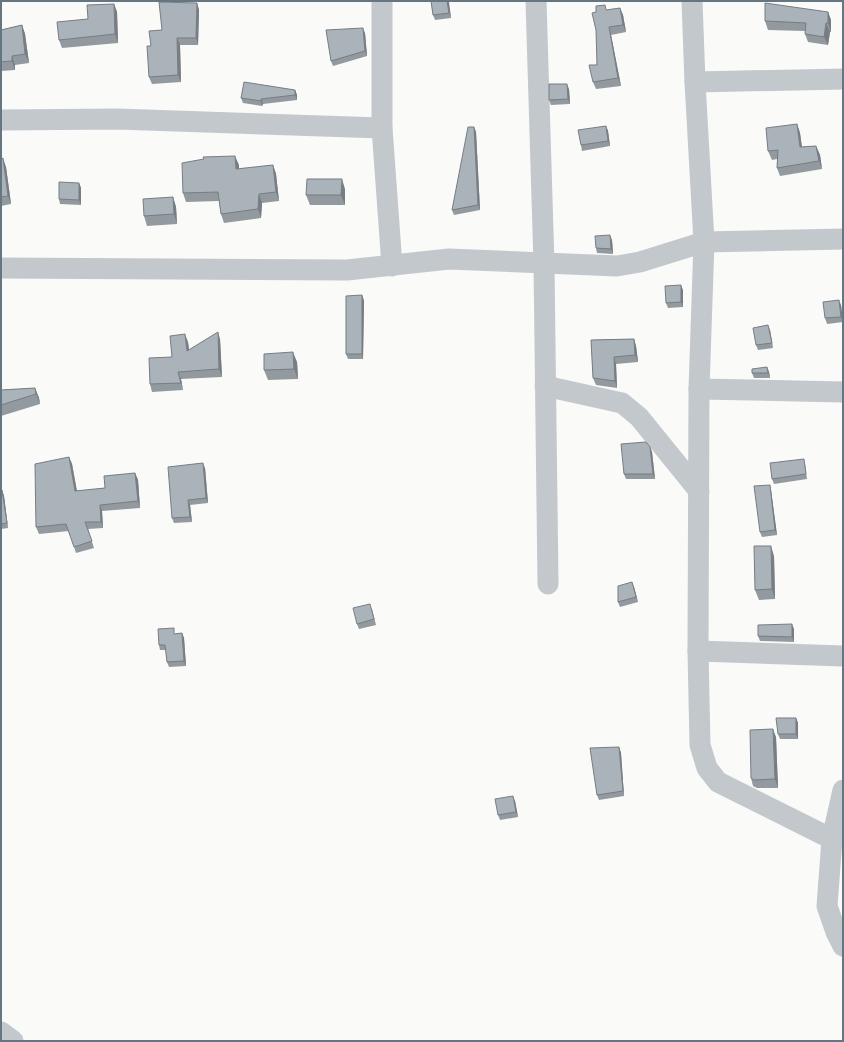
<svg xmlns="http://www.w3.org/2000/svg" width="844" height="1042" viewBox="0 0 844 1042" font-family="'Source Sans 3',sans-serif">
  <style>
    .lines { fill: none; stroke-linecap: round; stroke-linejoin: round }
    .minor { stroke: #c3c8cc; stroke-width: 21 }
    .wall { fill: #929a9f }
    .shaded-wall { fill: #777d82 }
    .building { fill: #aab3b9; stroke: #777d82 }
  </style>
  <rect width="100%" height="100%" fill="#fafaf8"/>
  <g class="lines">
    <g class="minor">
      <polyline points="382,1 382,128 392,266"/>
      <polyline points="536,1 544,264 548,584"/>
      <polyline points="692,1 695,82 704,242 699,389 698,651 700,745 707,768 718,782 832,839"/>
      <polyline points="695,82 843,79"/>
      <polyline points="1,120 117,119 382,128"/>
      <polyline points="1,268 347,270 449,259 617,266 640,262 704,242 843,239"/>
      <polyline points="545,386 622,403 639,417 699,491"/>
      <polyline points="699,389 843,392"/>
      <polyline points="698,651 843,656"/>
      <polyline points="843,790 832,839 827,906 836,932 843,946"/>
      <polyline points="1,1032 13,1041"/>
    </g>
  </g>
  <g class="wall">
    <polygon points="431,1 448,1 451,18 435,20 433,15"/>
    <polygon points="197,3 199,10 198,45 180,45 181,82 152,84 149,77 162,30"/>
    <polygon points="114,4 117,12 118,43 62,48 59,40 88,19"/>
    <polygon points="620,8 623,15 626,32 611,35 621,86 596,89 593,82 607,10"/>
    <polygon points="828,12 831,20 831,32 830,32 828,45 808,42 805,34 805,31 768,30 765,21"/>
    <polygon points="22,25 25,34 29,63 15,65 15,70 1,71 1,30"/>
    <polygon points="365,33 367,56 333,66 331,61"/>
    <polygon points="569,89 570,104 551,105 549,100"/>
    <polygon points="295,90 297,95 297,100 263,104 262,106 243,103 241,98"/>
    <polygon points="797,124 800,133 802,147 816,146 820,155 822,169 780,176 777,168 777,159 772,160 768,151"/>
    <polygon points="606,126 608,131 610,146 582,151 581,145"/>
    <polygon points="474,127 476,132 480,210 454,215 452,210"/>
    <polygon points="1,159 6,167 11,204 1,206"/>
    <polygon points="239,165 239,169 273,165 276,174 279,201 262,203 261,218 224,223 221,214 219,201 186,202 183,193"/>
    <polygon points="79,183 81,188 81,205 60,204 59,199"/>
    <polygon points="345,189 345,205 310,205 306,195"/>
    <polygon points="173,197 176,207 177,224 147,226 144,216"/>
    <polygon points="612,240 613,254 597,253 596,248"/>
    <polygon points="683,290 683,307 668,308 666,303"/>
    <polygon points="362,295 364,301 363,359 348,359 346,354"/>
    <polygon points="841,305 843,322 827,324 825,318"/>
    <polygon points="770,330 773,348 758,350 756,345"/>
    <polygon points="220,339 222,377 181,379 183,390 152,392 150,384 172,357 188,342 189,350"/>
    <polygon points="634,339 636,346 638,362 616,364 617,388 596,385 593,378 591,340"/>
    <polygon points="297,362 298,379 268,380 264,370"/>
    <polygon points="767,367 769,372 770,378 754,378 752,373"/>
    <polygon points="35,388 39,398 40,404 1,416 1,390"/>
    <polygon points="650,447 652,452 655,479 626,479 624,474"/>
    <polygon points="69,457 72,464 77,491 105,488 135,473 138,480 140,508 102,511 103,528 88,529 94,548 76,553 69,531 39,534 36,527"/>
    <polygon points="805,464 807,479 774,484 772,479"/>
    <polygon points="205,468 208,503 190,505 192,522 174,523 172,518"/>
    <polygon points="770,485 771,490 777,535 762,537 760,532"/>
    <polygon points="2,490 4,496 8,528 1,529 1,491"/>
    <polygon points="774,556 775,599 759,600 755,590"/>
    <polygon points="634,587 638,602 620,607 618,602"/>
    <polygon points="372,609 376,625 359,629 357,624"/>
    <polygon points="794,629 794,642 760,641 758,636"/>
    <polygon points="182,633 184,638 186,666 169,667 167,662 166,650 160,650 159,645 176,634"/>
    <polygon points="796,718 798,723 798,739 780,739 778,734"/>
    <polygon points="776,737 778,788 757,788 753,786 751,778"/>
    <polygon points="619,747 621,753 624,796 599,800 597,795"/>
    <polygon points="515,801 518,817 500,820 498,815"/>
  </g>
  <g class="shaded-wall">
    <polygon points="447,1 448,1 449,2 451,18 449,13"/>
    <polygon points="197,3 199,10 198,45 196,38"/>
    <polygon points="114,4 117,12 118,43 115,34"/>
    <polygon points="620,8 623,15 626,32 623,25"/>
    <polygon points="828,12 831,20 831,32 828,23"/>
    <polygon points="826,23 830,32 828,45 824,37"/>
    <polygon points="22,25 25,34 29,63 25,54"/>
    <polygon points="609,27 611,35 621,86 618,78"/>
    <polygon points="363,28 365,33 367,56 365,51"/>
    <polygon points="177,38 180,45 181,82 178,75"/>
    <polygon points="12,56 15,65 15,70 12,61"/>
    <polygon points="567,84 569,89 570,104 568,99"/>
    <polygon points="295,90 297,95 297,100 295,95"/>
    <polygon points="261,99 263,104 262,106 261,101"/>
    <polygon points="797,124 800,133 803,156 800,147"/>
    <polygon points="606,126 608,131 610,146 608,141"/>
    <polygon points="474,127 476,132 480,210 478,205"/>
    <polygon points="816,146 820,155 822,169 819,161"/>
    <polygon points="235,156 239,165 239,178 236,169"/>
    <polygon points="3,158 6,167 11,204 8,196"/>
    <polygon points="273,165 276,174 279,201 276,192"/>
    <polygon points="342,179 345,189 345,205 341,195"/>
    <polygon points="79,183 81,188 81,205 79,200"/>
    <polygon points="259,194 262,203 261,218 258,209"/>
    <polygon points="173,197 176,207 177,224 174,214"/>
    <polygon points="610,235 612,240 613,254 611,249"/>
    <polygon points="681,285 683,290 683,307 681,302"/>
    <polygon points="362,295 364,301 363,359 362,354"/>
    <polygon points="839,300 841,305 843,321 841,317"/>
    <polygon points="768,325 770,330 773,348 772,343"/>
    <polygon points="218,332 220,339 222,377 219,369"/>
    <polygon points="185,334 188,342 190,359 187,351"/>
    <polygon points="634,339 636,346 638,362 635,355"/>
    <polygon points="293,352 297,362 298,379 294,369"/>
    <polygon points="614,357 616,364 617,388 615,381"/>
    <polygon points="767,367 769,372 770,378 768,373"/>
    <polygon points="178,372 181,379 183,390 181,383"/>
    <polygon points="35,388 39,398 40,404 36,394"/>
    <polygon points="650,447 652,452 655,479 653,474"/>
    <polygon points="69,457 72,464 78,498 75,491"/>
    <polygon points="203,463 205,468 208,503 206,498"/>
    <polygon points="135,473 138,480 140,508 138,501"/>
    <polygon points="770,485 771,490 777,535 775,530"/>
    <polygon points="2,490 4,496 8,528 7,523"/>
    <polygon points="188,500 190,505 192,522 190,517"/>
    <polygon points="100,505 102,511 103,528 101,522"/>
    <polygon points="771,546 774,556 775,599 772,589"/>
    <polygon points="632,582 634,587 638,602 636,597"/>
    <polygon points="792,624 794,629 794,642 792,637"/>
    <polygon points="182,633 184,638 186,666 184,661"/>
    <polygon points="796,718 798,723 798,739 796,734"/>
    <polygon points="773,729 776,737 778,788 775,779"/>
    <polygon points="619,747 621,753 624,796 623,791"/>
    <polygon points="513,796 515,801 518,817 516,812"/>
  </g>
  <g class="building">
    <polygon points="431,1 447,1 449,13 433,15"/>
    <polygon points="159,2 197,3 196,38 177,38 178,75 149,77 147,46 151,46 149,31 162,30"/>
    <polygon points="765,3 828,12 828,23 826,23 824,37 805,34 806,23 765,21"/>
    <polygon points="114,4 115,34 59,40 57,22 88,19 87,5"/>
    <polygon points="605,5 606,10 620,8 623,25 609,27 618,78 593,82 589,65 597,65 596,30 592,13 596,12 596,6"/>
    <polygon points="22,25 25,54 12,56 12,61 1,62 1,30"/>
    <polygon points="363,28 365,51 331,61 326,30"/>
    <polygon points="244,82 295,90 295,95 261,99 261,101 241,98"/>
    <polygon points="549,84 567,84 568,99 549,100"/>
    <polygon points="797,124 800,147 816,146 819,161 777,168 778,150 768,151 766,128"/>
    <polygon points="606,126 608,141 581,145 578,130"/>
    <polygon points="468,127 474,127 478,205 452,210"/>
    <polygon points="235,156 236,169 273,165 276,192 259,194 258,209 221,214 218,192 183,193 182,163 204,159 203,157"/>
    <polygon points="3,158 8,196 1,197 1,159"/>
    <polygon points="307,179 342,179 341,195 306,195"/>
    <polygon points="59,182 79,183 79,200 59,199"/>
    <polygon points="173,197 174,214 144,216 143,199"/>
    <polygon points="610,235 611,249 596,248 595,236"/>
    <polygon points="681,285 681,302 666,303 665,286"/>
    <polygon points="362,295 362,354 346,354 346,296"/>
    <polygon points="839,300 841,317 825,318 823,302"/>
    <polygon points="768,325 772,343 756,345 753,328"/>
    <polygon points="218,332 219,369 178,372 181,383 150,384 149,358 172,357 170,336 185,334 187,351"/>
    <polygon points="634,339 635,355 614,357 615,381 593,378 591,340"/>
    <polygon points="293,352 294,369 264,370 264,354"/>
    <polygon points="767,367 768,373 752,373 752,369"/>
    <polygon points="35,388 36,394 1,405 1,390"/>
    <polygon points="646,442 650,447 653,474 624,474 621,444"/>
    <polygon points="69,457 75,491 105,488 104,476 135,473 138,501 100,505 101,522 85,522 92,541 74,547 66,524 36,527 35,464"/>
    <polygon points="804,459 806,474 772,479 770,463"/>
    <polygon points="203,463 206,498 188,500 190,517 172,518 168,467"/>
    <polygon points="770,485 775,530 760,532 754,486"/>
    <polygon points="2,490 7,523 1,524 1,491"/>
    <polygon points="754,546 771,546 772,589 755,590"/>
    <polygon points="632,582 636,597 618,602 618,586"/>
    <polygon points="370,604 374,619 357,624 353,608"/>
    <polygon points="792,624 792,637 758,636 758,625"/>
    <polygon points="174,628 174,634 182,633 184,661 167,662 165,645 159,645 158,629"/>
    <polygon points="776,718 796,718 796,734 778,734"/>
    <polygon points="773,729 775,779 754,780 751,778 750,730"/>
    <polygon points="619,747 623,791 597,795 590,748"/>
    <polygon points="513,796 516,812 498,815 495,799"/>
  </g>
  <rect width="844" height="1042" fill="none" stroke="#657683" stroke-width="4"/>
</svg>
